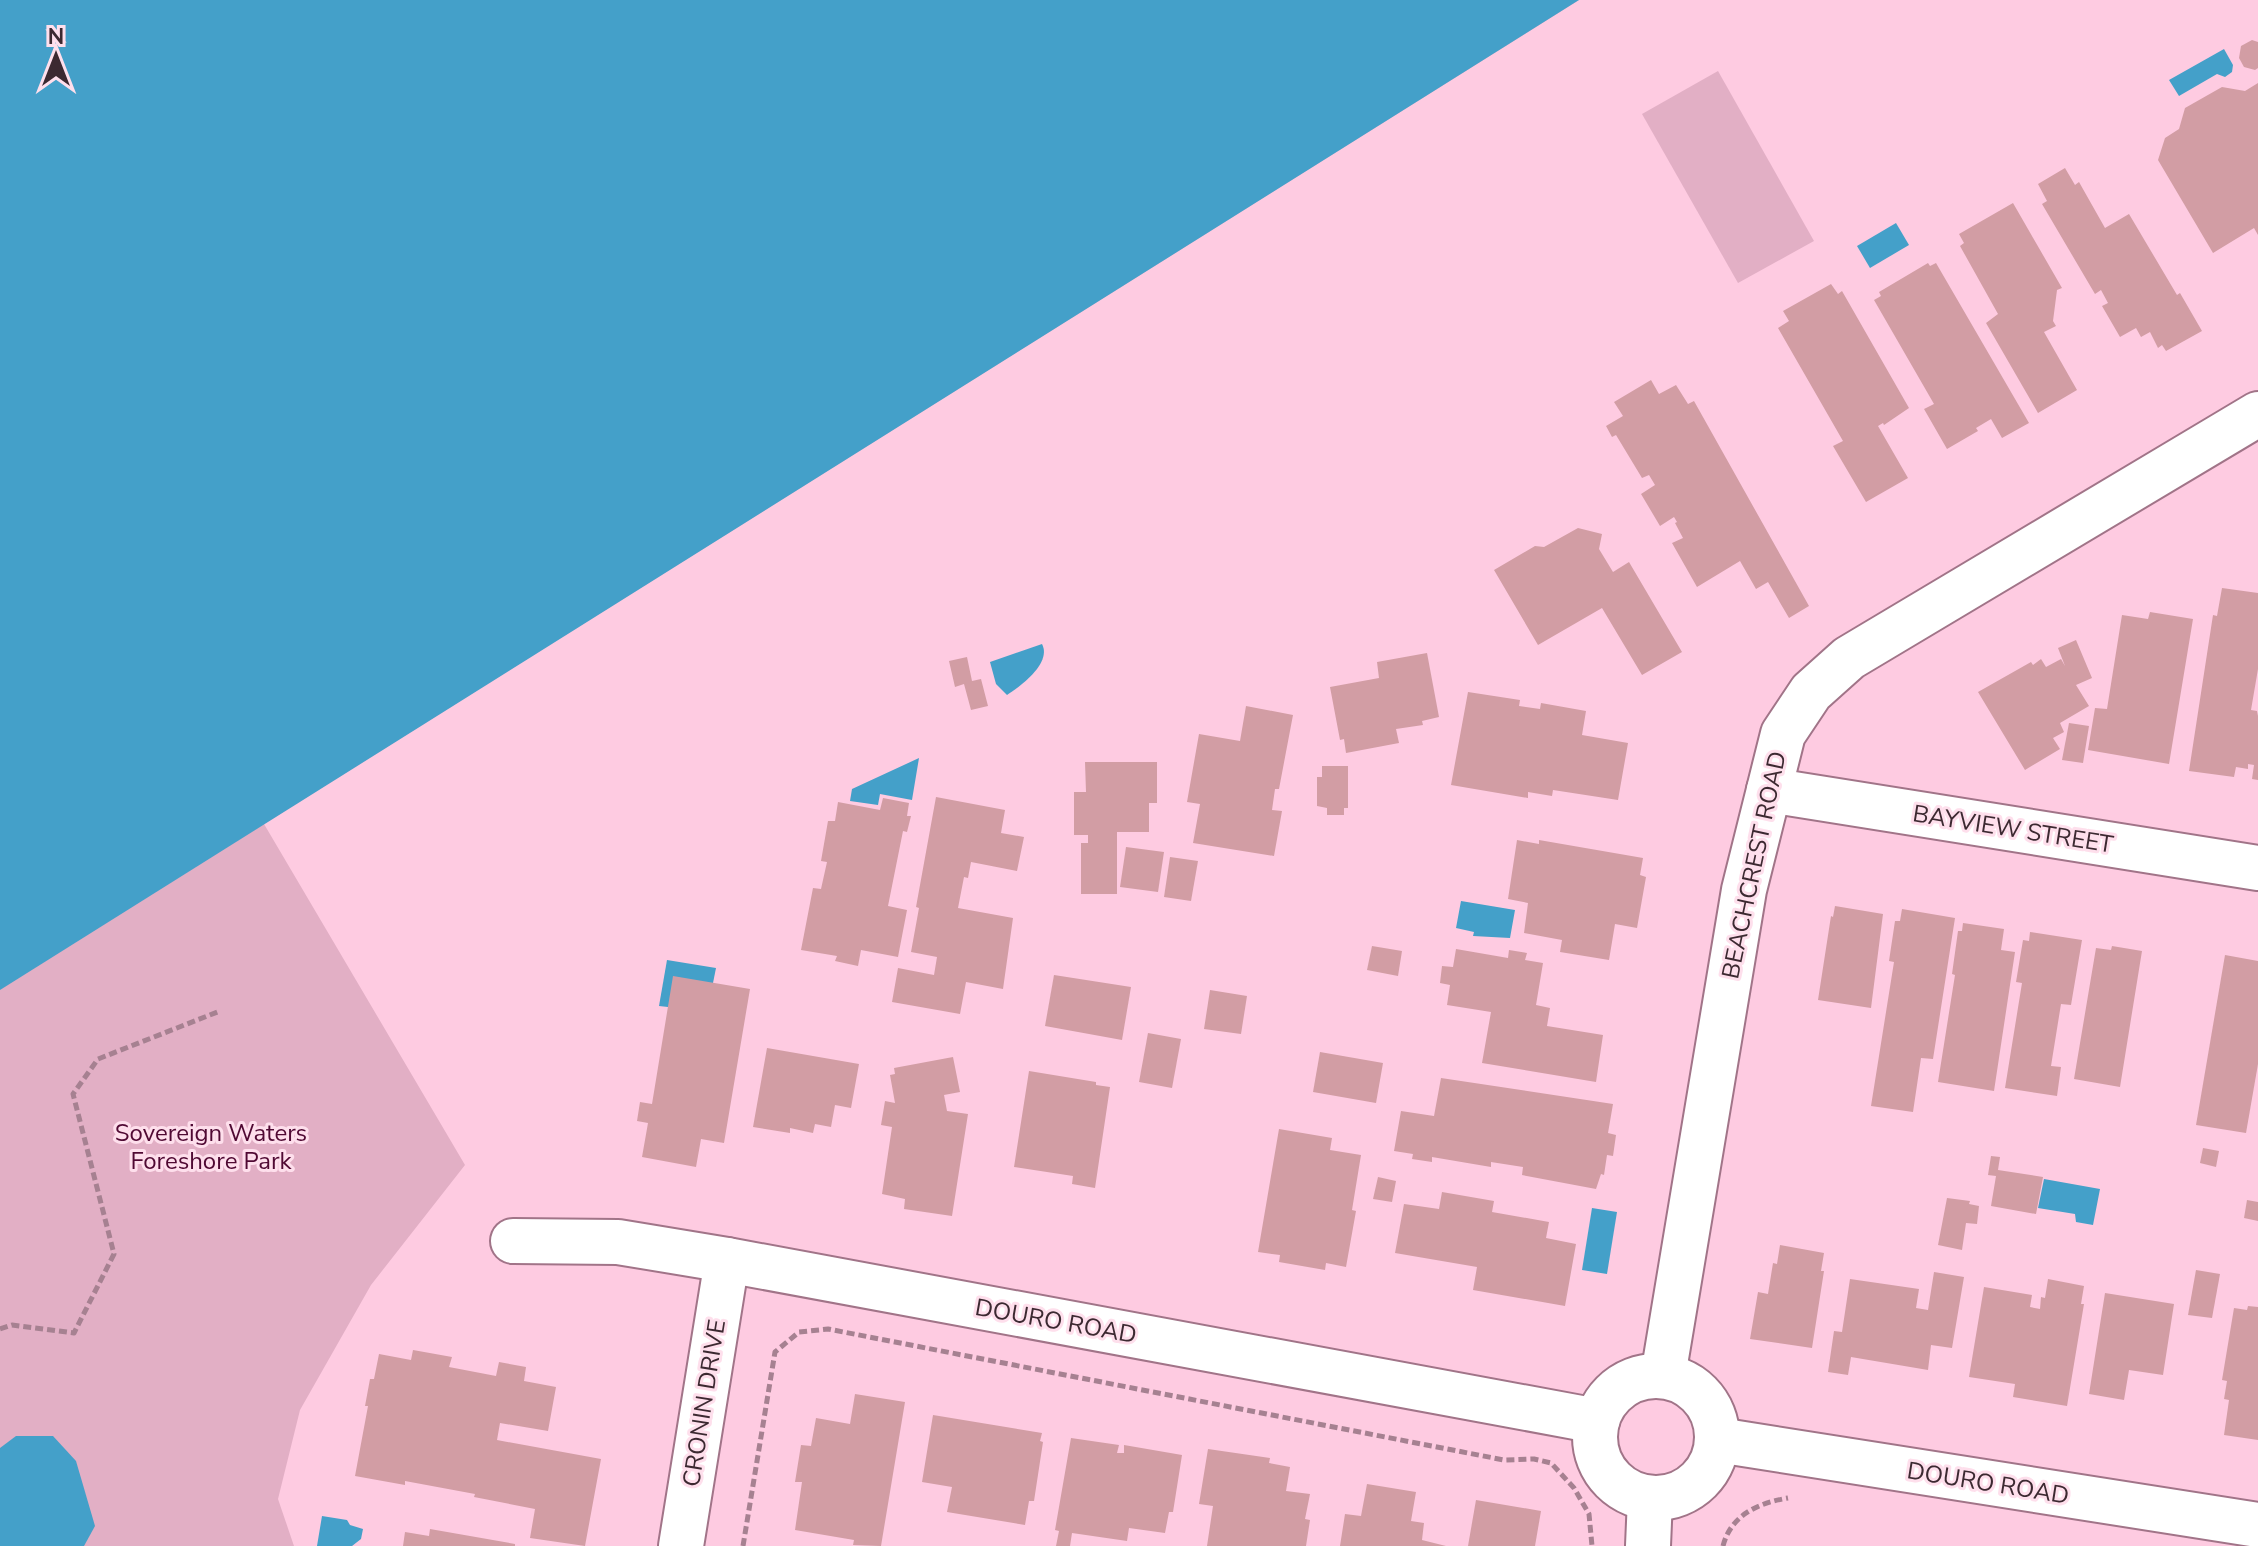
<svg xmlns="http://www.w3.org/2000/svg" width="2258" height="1546" viewBox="0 0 2258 1546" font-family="'Nunito Sans',sans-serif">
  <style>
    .green { fill: #e2afc5 }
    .water { fill: #44a0c9 }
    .building { fill: #d29da4 }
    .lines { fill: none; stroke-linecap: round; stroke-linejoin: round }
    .minor-casing { stroke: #a17488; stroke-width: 48 }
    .path { stroke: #a68191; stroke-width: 5; stroke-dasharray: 8 4; stroke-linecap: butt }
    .minor { stroke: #fff; stroke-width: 44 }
    .labels { text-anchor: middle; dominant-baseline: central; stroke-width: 6; stroke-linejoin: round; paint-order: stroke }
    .street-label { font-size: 24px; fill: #3c2931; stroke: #fedfec }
    .park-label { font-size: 24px; fill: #500933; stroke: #fedfec }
  </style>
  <rect width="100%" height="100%" fill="#fecbe1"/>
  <g class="green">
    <polygon points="1579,0 264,824 465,1165 371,1285 300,1410 278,1499 294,1546 0,1546 0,256"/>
    <polygon points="1718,71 1814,241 1738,283 1642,114"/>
  </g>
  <g class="water">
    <polygon points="0,0 1579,0 0,990"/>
    <polygon points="2224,49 2233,65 2232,72 2225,77 2217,74 2179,96 2169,80"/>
    <polygon points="1896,223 1909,245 1870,268 1857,246"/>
    <path d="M1042,644C1052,663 1021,686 1007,695L996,684L990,662Z"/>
    <polygon points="919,758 912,800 880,794 878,805 850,801 852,789"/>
    <polygon points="1461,901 1515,910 1510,938 1473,936 1474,932 1456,928"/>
    <polygon points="667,960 716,968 713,983 668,1007 659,1006"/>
    <polygon points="2044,1179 2100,1189 2093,1225 2076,1222 2075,1214 2038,1208"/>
    <polygon points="1592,1208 1617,1212 1607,1274 1582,1270"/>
    <polygon points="16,1436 53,1436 76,1461 95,1526 84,1546 0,1546 0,1448"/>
    <polygon points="322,1516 347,1520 350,1525 363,1529 361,1539 352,1546 317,1546"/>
  </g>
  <g class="building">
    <polygon points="2252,40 2258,42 2258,68 2255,70 2244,67 2239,58 2241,46"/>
    <polygon points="2258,83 2258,235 2254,228 2213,253 2158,160 2165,138 2179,129 2185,108 2222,87 2245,91"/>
    <polygon points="2065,168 2075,185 2079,182 2105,228 2129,214 2177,295 2180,293 2202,331 2166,351 2162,345 2158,348 2150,332 2141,337 2136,328 2120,337 2102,306 2108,303 2101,290 2095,294 2042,204 2047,201 2038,184"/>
    <polygon points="2013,203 2062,288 2057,290 2053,321 2056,326 2044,332 2077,390 2038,413 1986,323 1998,314 1960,246 1964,243 1959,234"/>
    <polygon points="1928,263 1930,266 1936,263 2029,423 2002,438 1991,419 1976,428 1978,431 1947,449 1924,409 1934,404 1874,300 1881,296 1879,292"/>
    <polygon points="1831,284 1838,294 1842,291 1909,408 1884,425 1883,423 1878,426 1908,478 1866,502 1833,446 1843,441 1778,328 1789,321 1783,311"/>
    <polygon points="1651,380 1659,394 1676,385 1688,404 1694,401 1809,606 1789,618 1768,582 1756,589 1740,561 1697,587 1672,543 1683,538 1675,523 1677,522 1674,517 1660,526 1641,494 1655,485 1649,475 1642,478 1616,435 1612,437 1606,426 1623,416 1614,402"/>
    <polygon points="1578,528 1602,534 1599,549 1613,572 1629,562 1682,652 1642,675 1602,608 1538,645 1494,570 1535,546 1544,547"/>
    <polygon points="2222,588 2258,593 2258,669 2251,710 2257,711 2258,716 2258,780 2252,779 2254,765 2248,764 2248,769 2236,767 2234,777 2189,771 2213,615 2217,616"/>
    <polygon points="2150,612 2193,619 2169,764 2088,750 2095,708 2107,709 2122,615 2148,619"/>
    <polygon points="2076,640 2092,678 2076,685 2089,706 2060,723 2064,732 2053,738 2060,749 2025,770 1978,692 2031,662 2033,665 2041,659 2046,667 2061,659 2065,666 2058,648"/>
    <polygon points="1427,653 1439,717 1422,721 1423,725 1396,729 1399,743 1346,753 1344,739 1340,740 1330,687 1379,678 1377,662"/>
    <polygon points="967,657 972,681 981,679 988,706 971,710 964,684 955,687 949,661"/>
    <polygon points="1468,692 1520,700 1519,706 1540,709 1541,703 1586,711 1582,735 1628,743 1618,800 1553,790 1552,796 1528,792 1528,798 1451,785"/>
    <polygon points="1246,706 1293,715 1279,789 1275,789 1272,810 1282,811 1274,856 1193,843 1200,804 1187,802 1199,734 1240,741"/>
    <polygon points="2069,723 2089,726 2083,763 2062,760"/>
    <polygon points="1085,762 1157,762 1157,803 1149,803 1149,832 1117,832 1117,894 1081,894 1081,843 1088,843 1088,835 1074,835 1074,792 1086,792"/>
    <polygon points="1322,766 1348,766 1348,808 1344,808 1344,815 1327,815 1327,808 1317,806 1317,777 1322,777"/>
    <polygon points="936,797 1005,810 1001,833 1024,837 1017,871 971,862 968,878 964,877 958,908 1013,918 1003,989 966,982 960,1014 892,1002 898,968 934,975 937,957 911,952 919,908 916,907"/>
    <polygon points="883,798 909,803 907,816 911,816 907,832 903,831 888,906 907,910 898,957 861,950 858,966 835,961 837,956 801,950 813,888 821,889 827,862 821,861 828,821 835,821 838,802 880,810"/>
    <polygon points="1517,840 1539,844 1539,840 1643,858 1640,875 1646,877 1637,928 1615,924 1609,960 1560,952 1562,940 1524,933 1528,903 1508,899"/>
    <polygon points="1126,847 1164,852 1158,892 1120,887"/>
    <polygon points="1170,857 1198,861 1191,901 1164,897"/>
    <polygon points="1835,906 1883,914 1871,1008 1818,1000 1831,916 1833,917"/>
    <polygon points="1902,909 1955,918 1933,1059 1921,1058 1913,1112 1871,1106 1894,962 1889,961 1895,921 1900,921"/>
    <polygon points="1963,923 2004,929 2001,950 2015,952 1994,1091 1938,1082 1955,975 1952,974 1958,931 1962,931"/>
    <polygon points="2030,932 2082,940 2071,1005 2061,1004 2051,1066 2061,1067 2057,1096 2005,1088 2022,983 2016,982 2023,940 2029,941"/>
    <polygon points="1372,946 1402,951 1398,976 1367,970"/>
    <polygon points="2112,946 2142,951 2120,1087 2074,1079 2096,948 2111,950"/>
    <polygon points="1456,949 1508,958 1509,950 1527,953 1525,960 1543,963 1536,1005 1550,1008 1547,1026 1603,1035 1596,1082 1482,1063 1491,1012 1447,1005 1450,985 1440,983 1442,966 1453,967"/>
    <polygon points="2225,955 2258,961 2258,1064 2246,1133 2196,1125"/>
    <polygon points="1054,975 1131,987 1122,1040 1045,1026"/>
    <polygon points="673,976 750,989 724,1143 701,1139 696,1167 642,1157 648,1123 637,1121 640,1102 652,1104"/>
    <polygon points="1210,990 1247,996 1241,1034 1204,1029"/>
    <polygon points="1148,1033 1181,1039 1172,1088 1139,1082"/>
    <polygon points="767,1048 859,1064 851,1108 835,1105 831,1127 815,1124 813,1133 790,1128 790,1133 753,1127"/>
    <polygon points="1320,1052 1383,1063 1376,1103 1313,1092"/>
    <polygon points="953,1057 960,1092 944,1095 947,1111 968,1114 952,1216 904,1209 905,1199 882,1194 892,1127 881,1125 885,1101 895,1103 890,1075 895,1074 894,1068"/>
    <polygon points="1029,1071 1096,1082 1096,1085 1110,1087 1095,1188 1072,1184 1073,1176 1014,1167"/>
    <polygon points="1441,1078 1613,1104 1608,1133 1616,1135 1613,1156 1607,1155 1604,1175 1601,1174 1596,1189 1522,1175 1523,1167 1491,1162 1491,1167 1432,1157 1432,1162 1412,1159 1413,1154 1394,1151 1401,1111 1434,1116"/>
    <polygon points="1279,1129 1332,1138 1330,1150 1361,1155 1352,1210 1356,1211 1346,1267 1326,1263 1325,1270 1279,1262 1280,1255 1258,1252"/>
    <polygon points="2203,1148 2219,1151 2216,1167 2200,1163"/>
    <polygon points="1991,1156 2000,1157 1998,1170 2043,1177 2036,1214 1991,1206 1996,1176 1988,1175"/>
    <polygon points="1378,1177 1396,1181 1392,1202 1373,1199"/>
    <polygon points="1442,1192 1494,1201 1492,1212 1549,1222 1546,1238 1576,1244 1565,1306 1473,1290 1477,1267 1395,1253 1404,1204 1439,1209"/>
    <polygon points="1947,1198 1970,1201 1969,1204 1979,1206 1977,1224 1966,1223 1962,1250 1938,1245"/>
    <polygon points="2247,1200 2258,1202 2258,1221 2244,1218"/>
    <polygon points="1780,1245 1824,1253 1821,1271 1824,1271 1812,1348 1750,1339 1758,1292 1768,1294 1773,1263 1777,1264"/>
    <polygon points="2196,1270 2220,1274 2212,1318 2188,1315"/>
    <polygon points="1934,1272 1964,1277 1952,1348 1931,1345 1928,1370 1851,1357 1848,1375 1828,1372 1834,1331 1842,1332 1850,1279 1919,1289 1916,1308 1928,1310"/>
    <polygon points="2048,1279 2084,1286 2081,1304 2084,1304 2067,1406 2013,1397 2015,1384 1969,1377 1984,1287 2032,1295 2030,1307 2040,1309 2041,1297 2045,1298"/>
    <polygon points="2105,1293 2174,1304 2163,1375 2129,1370 2124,1400 2089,1394"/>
    <polygon points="2248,1306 2258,1307 2258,1440 2224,1435 2229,1400 2224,1399 2227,1381 2222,1380 2234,1308 2247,1310"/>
    <polygon points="413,1350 452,1357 449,1367 496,1376 499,1362 526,1367 524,1381 556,1387 548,1431 500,1423 497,1440 601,1459 585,1546 530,1538 535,1509 474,1497 475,1494 405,1481 405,1485 355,1476 368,1406 365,1406 370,1379 374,1379 379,1354 411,1360"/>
    <polygon points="855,1394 905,1402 881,1546 853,1545 854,1540 795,1530 802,1482 795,1482 801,1445 811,1446 816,1418 850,1424"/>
    <polygon points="933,1415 1042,1433 1040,1441 1043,1442 1034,1501 1029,1501 1025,1525 947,1512 952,1487 922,1482"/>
    <polygon points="1071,1438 1119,1445 1117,1453 1124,1453 1124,1445 1182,1455 1173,1512 1169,1512 1165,1533 1129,1528 1127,1541 1072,1533 1070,1546 1056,1546 1059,1531 1055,1530"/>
    <polygon points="1208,1449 1270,1458 1269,1463 1290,1467 1286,1491 1310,1494 1305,1519 1310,1520 1306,1546 1207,1546 1213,1506 1199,1504"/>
    <polygon points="1367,1484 1416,1492 1411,1521 1424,1523 1422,1540 1446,1546 1340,1546 1345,1514 1361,1516"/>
    <polygon points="1476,1500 1541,1511 1535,1546 1468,1546"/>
    <polygon points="430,1529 515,1544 515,1546 403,1546 405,1532 429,1536"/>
  </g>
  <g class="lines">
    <defs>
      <g id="minor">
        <polyline points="1769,790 2258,868"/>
        <polyline points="513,1241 618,1242 727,1260 1597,1421"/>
        <circle cx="1656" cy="1437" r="61"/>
        <polyline points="1663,1376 1744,890 1783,734 1811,692 1849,658 2258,414"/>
        <polyline points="1718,1440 2258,1525"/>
        <polyline points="681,1546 727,1260"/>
        <polyline points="1648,1546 1650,1498"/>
      </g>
    </defs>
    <use href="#minor" class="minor-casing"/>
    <g class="path">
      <polyline points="0,1329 12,1325 74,1333 114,1254 73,1094 98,1059 220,1011"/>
      <polyline points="743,1546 775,1352 799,1332 828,1329 1504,1460 1534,1459 1551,1463 1574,1488 1589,1514 1592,1546"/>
      <path d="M1723,1546C1731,1515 1758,1503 1788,1498"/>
    </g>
    <use href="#minor" class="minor"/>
  </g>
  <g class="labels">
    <g class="street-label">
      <text transform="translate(2013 829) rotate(9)">BAYVIEW STREET</text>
      <text transform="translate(1754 865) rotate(-78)">BEACHCREST ROAD</text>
      <text transform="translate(1056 1321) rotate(10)">DOURO ROAD</text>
      <text transform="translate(704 1403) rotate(-81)">CRONIN DRIVE</text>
      <text transform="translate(1988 1483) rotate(9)">DOURO ROAD</text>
    </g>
    <g class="park-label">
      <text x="211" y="1133">Sovereign Waters<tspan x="211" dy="28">Foreshore Park</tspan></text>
    </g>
  </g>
  <g transform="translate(56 56)" stroke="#fedfec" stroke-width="6" paint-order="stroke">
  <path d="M0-6L14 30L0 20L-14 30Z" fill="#3c2931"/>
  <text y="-12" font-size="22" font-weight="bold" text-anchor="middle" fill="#3c2931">N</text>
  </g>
</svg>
